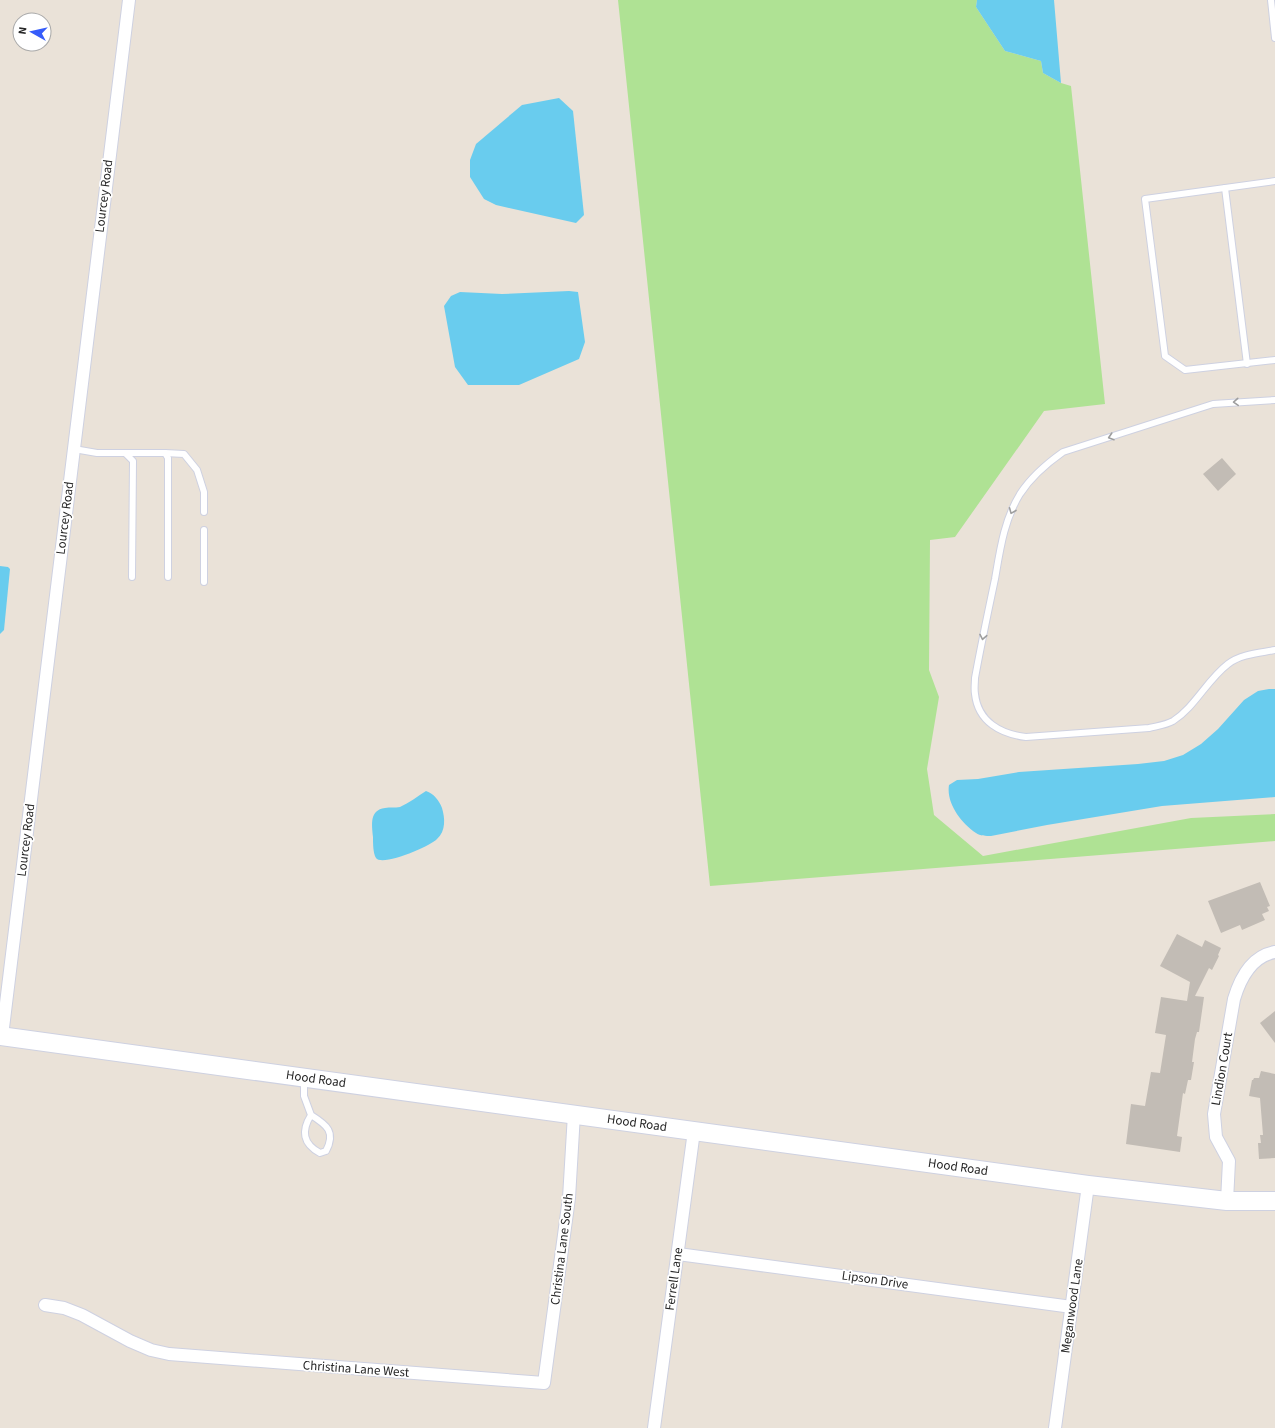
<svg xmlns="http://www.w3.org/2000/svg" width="1275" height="1428" viewBox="0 0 1275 1428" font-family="'Source Sans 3',sans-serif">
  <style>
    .green { fill: #afe294 }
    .water { fill: #69ccee }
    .building { fill: #c2bcb5 }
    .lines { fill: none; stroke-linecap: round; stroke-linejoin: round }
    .lane-casing { stroke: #ced1e1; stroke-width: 8 }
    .street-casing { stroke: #ced1e1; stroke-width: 14 }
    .secondary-casing { stroke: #ced1e1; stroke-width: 20 }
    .lane { stroke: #fff; stroke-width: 6 }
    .street { stroke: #fff; stroke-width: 12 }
    .secondary { stroke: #fff; stroke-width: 18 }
    .oneway { stroke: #9e9e9e }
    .labels { text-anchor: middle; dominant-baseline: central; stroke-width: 3.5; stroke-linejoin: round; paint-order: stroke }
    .street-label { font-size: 13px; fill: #272727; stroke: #fff }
  </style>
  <rect width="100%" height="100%" fill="#eae2d8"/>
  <polygon class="green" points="618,0 977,0 976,7 1005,51 1041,61 1043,73 1061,83 1071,86 1105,404 1044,411 955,537 930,540 929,670 939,697 927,769 934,815 983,856 1191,818 1275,814 1275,841 710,886"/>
  <g class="water">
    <polygon points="977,0 1054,0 1061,83 1043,73 1041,61 1005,51 976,7"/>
    <polygon points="559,98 573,111 584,215 576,223 496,205 484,199 470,177 470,160 476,144 522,105"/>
    <polygon points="569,291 578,292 585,342 579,359 519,385 468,385 455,367 444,306 451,296 460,292 502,294"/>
    <polygon points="0,566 8,567 10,569 4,630 0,634"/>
    <path d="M1269,689H1275V797L1162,806L1047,825L991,836C986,836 980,836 976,833C961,823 946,803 949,785L957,780L978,779L1019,772L1138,764L1164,761L1183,755L1201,744L1218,729L1244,700L1258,691Z"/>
    <path d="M426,791C434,794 439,800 442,808C445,818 446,831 437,839C431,846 382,867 376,858C373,853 373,843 373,837C372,825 369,810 385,808C390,807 395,808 400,807C409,803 418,796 426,791Z"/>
  </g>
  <g class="building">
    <polygon points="1222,458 1236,474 1218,491 1203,474"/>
    <polygon points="1260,882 1270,906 1267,907 1269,911 1262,914 1265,920 1242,930 1240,925 1221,933 1208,901"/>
    <polygon points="1177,934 1202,947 1205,940 1221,948 1218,955 1219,956 1212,970 1209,968 1195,996 1204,997 1199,1032 1197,1032 1195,1039 1192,1062 1194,1062 1191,1080 1188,1080 1185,1094 1183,1093 1177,1136 1182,1137 1180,1152 1126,1144 1131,1104 1145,1106 1151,1072 1160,1073 1166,1035 1155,1033 1161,997 1187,1001 1190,982 1160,966"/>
    <polygon points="1275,1011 1275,1043 1260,1023"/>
    <polygon points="1261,1071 1275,1074 1275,1158 1259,1159 1258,1143 1261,1143 1260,1135 1263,1135 1260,1098 1249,1096 1252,1080 1253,1080 1254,1078 1259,1078"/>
  </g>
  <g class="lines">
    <defs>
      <g id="lane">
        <polyline points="1271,0 1275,38"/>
        <polyline points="1275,181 1145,199 1165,356 1185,370 1275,360"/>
        <polyline points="1225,188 1247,364"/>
        <path d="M1275,400L1213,404L1063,452C1046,464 1031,477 1020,494C1004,520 1000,550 995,579C988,612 981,645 975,678C975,683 974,689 975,694C978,722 1001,734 1026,737L1149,728C1157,726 1166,725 1173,721C1195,707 1207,680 1228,664C1241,654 1260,653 1275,650"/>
        <polyline points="74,449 97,453 125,453 133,461 132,577"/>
        <polyline points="125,453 165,453 168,458 168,577"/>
        <polyline points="165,453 184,454 197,470 204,492 204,512"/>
        <polyline points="204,530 204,582"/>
        <path d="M304,1079V1096L311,1115C301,1131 303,1144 320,1153L326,1151C336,1132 327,1125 311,1115"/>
      </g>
      <g id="street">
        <polyline points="2,1036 129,0"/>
        <path d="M1227,1201L1229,1161L1216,1137L1214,1114L1234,999C1240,979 1252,956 1275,952"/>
        <polyline points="678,1254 1072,1307"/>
        <polyline points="45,1305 64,1308 82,1315 130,1341 151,1350 169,1354 544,1383 569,1198 574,1114"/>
        <polyline points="654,1428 694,1131"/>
        <polyline points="1055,1428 1088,1185"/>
      </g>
      <polyline id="secondary" points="0,1036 1088,1185 1227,1201 1275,1201"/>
    </defs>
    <use href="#lane" class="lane-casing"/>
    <use href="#street" class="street-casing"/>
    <use href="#secondary" class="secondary-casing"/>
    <use href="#lane" class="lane"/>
    <use href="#street" class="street"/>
    <use href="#secondary" class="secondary"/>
  </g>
  <defs><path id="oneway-chevron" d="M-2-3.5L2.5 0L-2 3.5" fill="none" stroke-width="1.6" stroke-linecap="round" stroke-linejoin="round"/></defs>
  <g class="oneway">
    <use href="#oneway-chevron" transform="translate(1236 402) rotate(176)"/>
    <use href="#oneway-chevron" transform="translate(1111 437) rotate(162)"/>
    <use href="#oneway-chevron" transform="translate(1012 511) rotate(112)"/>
    <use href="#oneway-chevron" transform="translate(983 637) rotate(101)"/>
  </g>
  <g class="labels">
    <g class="street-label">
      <text transform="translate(104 196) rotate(-83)">Lourcey Road</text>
      <text transform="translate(65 518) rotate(-83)">Lourcey Road</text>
      <text transform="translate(26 840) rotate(-83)">Lourcey Road</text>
      <text transform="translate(1222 1069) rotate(-80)">Lindion Court</text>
      <text transform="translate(316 1079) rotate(8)">Hood Road</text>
      <text transform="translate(637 1123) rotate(8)">Hood Road</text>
      <text transform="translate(958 1167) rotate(8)">Hood Road</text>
      <text transform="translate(562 1249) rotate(-83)">Christina Lane South</text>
      <text transform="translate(674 1279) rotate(-82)">Ferrell Lane</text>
      <text transform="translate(875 1280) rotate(8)">Lipson Drive</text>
      <text transform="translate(1072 1306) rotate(-82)">Meganwood Lane</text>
      <text transform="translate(356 1369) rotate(4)">Christina Lane West</text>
    </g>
  </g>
  <g transform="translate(32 32) rotate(278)"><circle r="19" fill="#ffffff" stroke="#a9a9a9"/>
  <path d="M0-3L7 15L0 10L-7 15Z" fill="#365cfa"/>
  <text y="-6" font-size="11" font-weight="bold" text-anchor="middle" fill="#272727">N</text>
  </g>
</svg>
